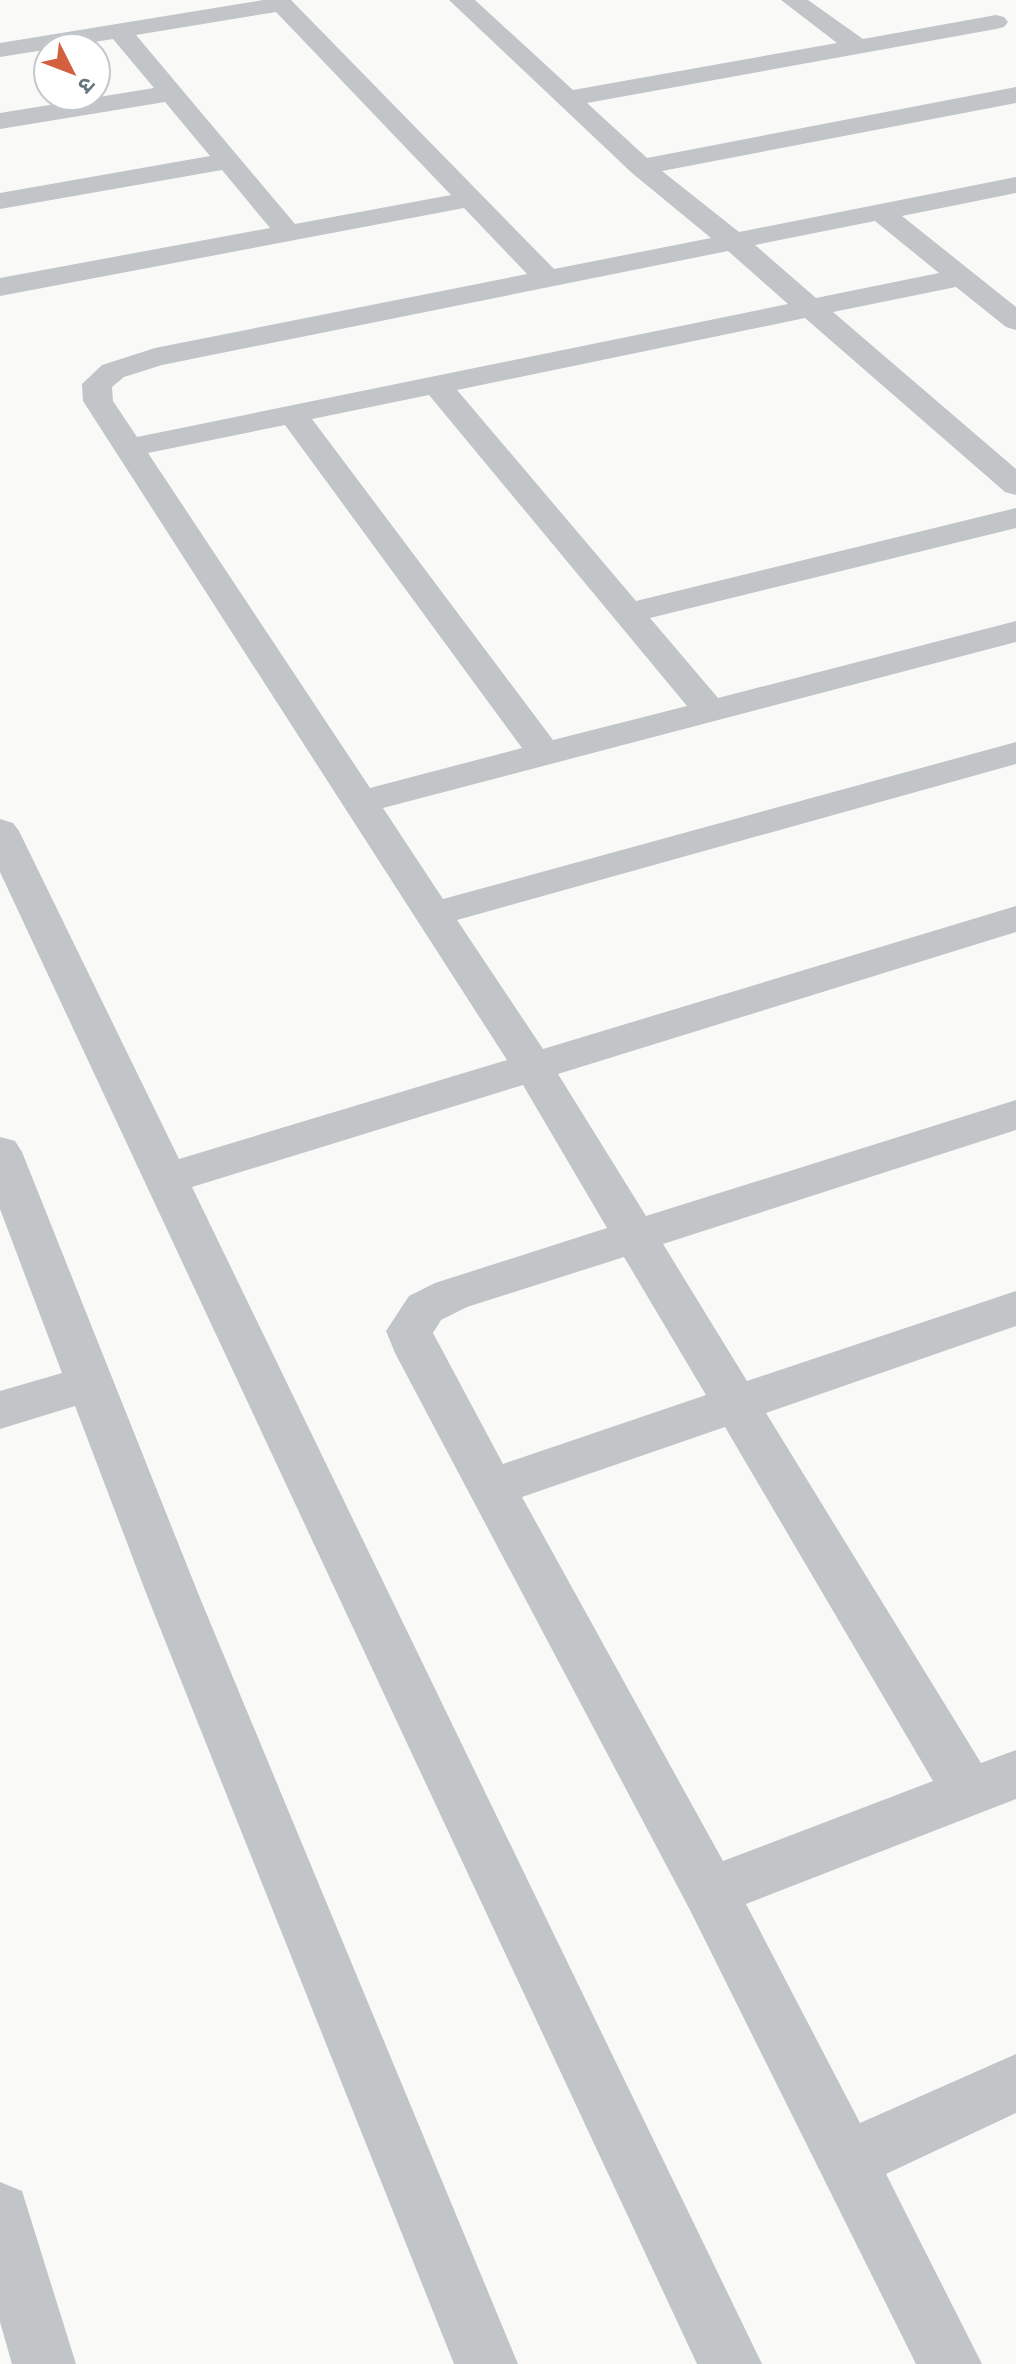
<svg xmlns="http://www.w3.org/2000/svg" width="1016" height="2364" viewBox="0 0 1016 2364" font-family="Commissioner,'Noto Sans Devanagari',sans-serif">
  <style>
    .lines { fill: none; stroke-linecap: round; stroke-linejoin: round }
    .street { fill: #c1c5c8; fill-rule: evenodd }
  </style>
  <rect width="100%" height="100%" fill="#f9f9f8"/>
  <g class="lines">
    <g class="street">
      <path d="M263,0H291L554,269L711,238L632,173L449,0H475L573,90L837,43L781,0H808L863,39L996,15L1004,17L1008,22L1004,27L996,29L587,103L647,158L1016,87V103L662,171L739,232L1016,177V193L902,216L1016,307V330L1006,327L956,287L833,312L1016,469V495L1005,492L805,318L457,390L636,601L1016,508V528L650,618L718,698L1016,621V642L383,808L443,899L1016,742V764L457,920L543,1049L1016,906V932L558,1074L646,1216L1016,1100V1130L663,1244L747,1381L1016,1291V1326L766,1413L981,1763L1016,1750V1799L746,1904L860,2123L1016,2054V2113L886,2174L982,2364H916L690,1910L395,1353L386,1331L409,1296L435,1283L607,1228L523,1085L192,1187L762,2364H697L0,872V819L13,823L19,831L179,1159L507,1060L83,401L82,384L102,365L155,348L527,274L464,208L0,296V278L270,228L222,170L0,209V193L210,156L165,102L0,129V113L154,88L113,39L0,57V43ZM276,12L451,195L295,224L136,35ZM875,221L939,273L816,298L755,245ZM728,251L788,304L137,437L113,401L112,387L124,377L162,365ZM429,395L687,706L553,740L312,419ZM285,425L522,748L370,788L148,453ZM624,1257L706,1395L503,1464L433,1333L441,1320L467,1307ZM725,1427L933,1781L723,1861L522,1497Z"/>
      <polygon points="0,1137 15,1141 22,1152 200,1598 518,2364 454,2364 148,1598 75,1406 0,1429 0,1391 62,1373 0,1209"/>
      <polygon points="0,2182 22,2191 76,2364 12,2364 0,2322"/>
    </g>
  </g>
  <g transform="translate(72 72) rotate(132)"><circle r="38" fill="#ffffff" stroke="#c2c8cc" stroke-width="2"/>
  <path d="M0-6L14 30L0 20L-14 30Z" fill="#d2603f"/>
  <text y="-12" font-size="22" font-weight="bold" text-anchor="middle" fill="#67757f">उ</text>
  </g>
</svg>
